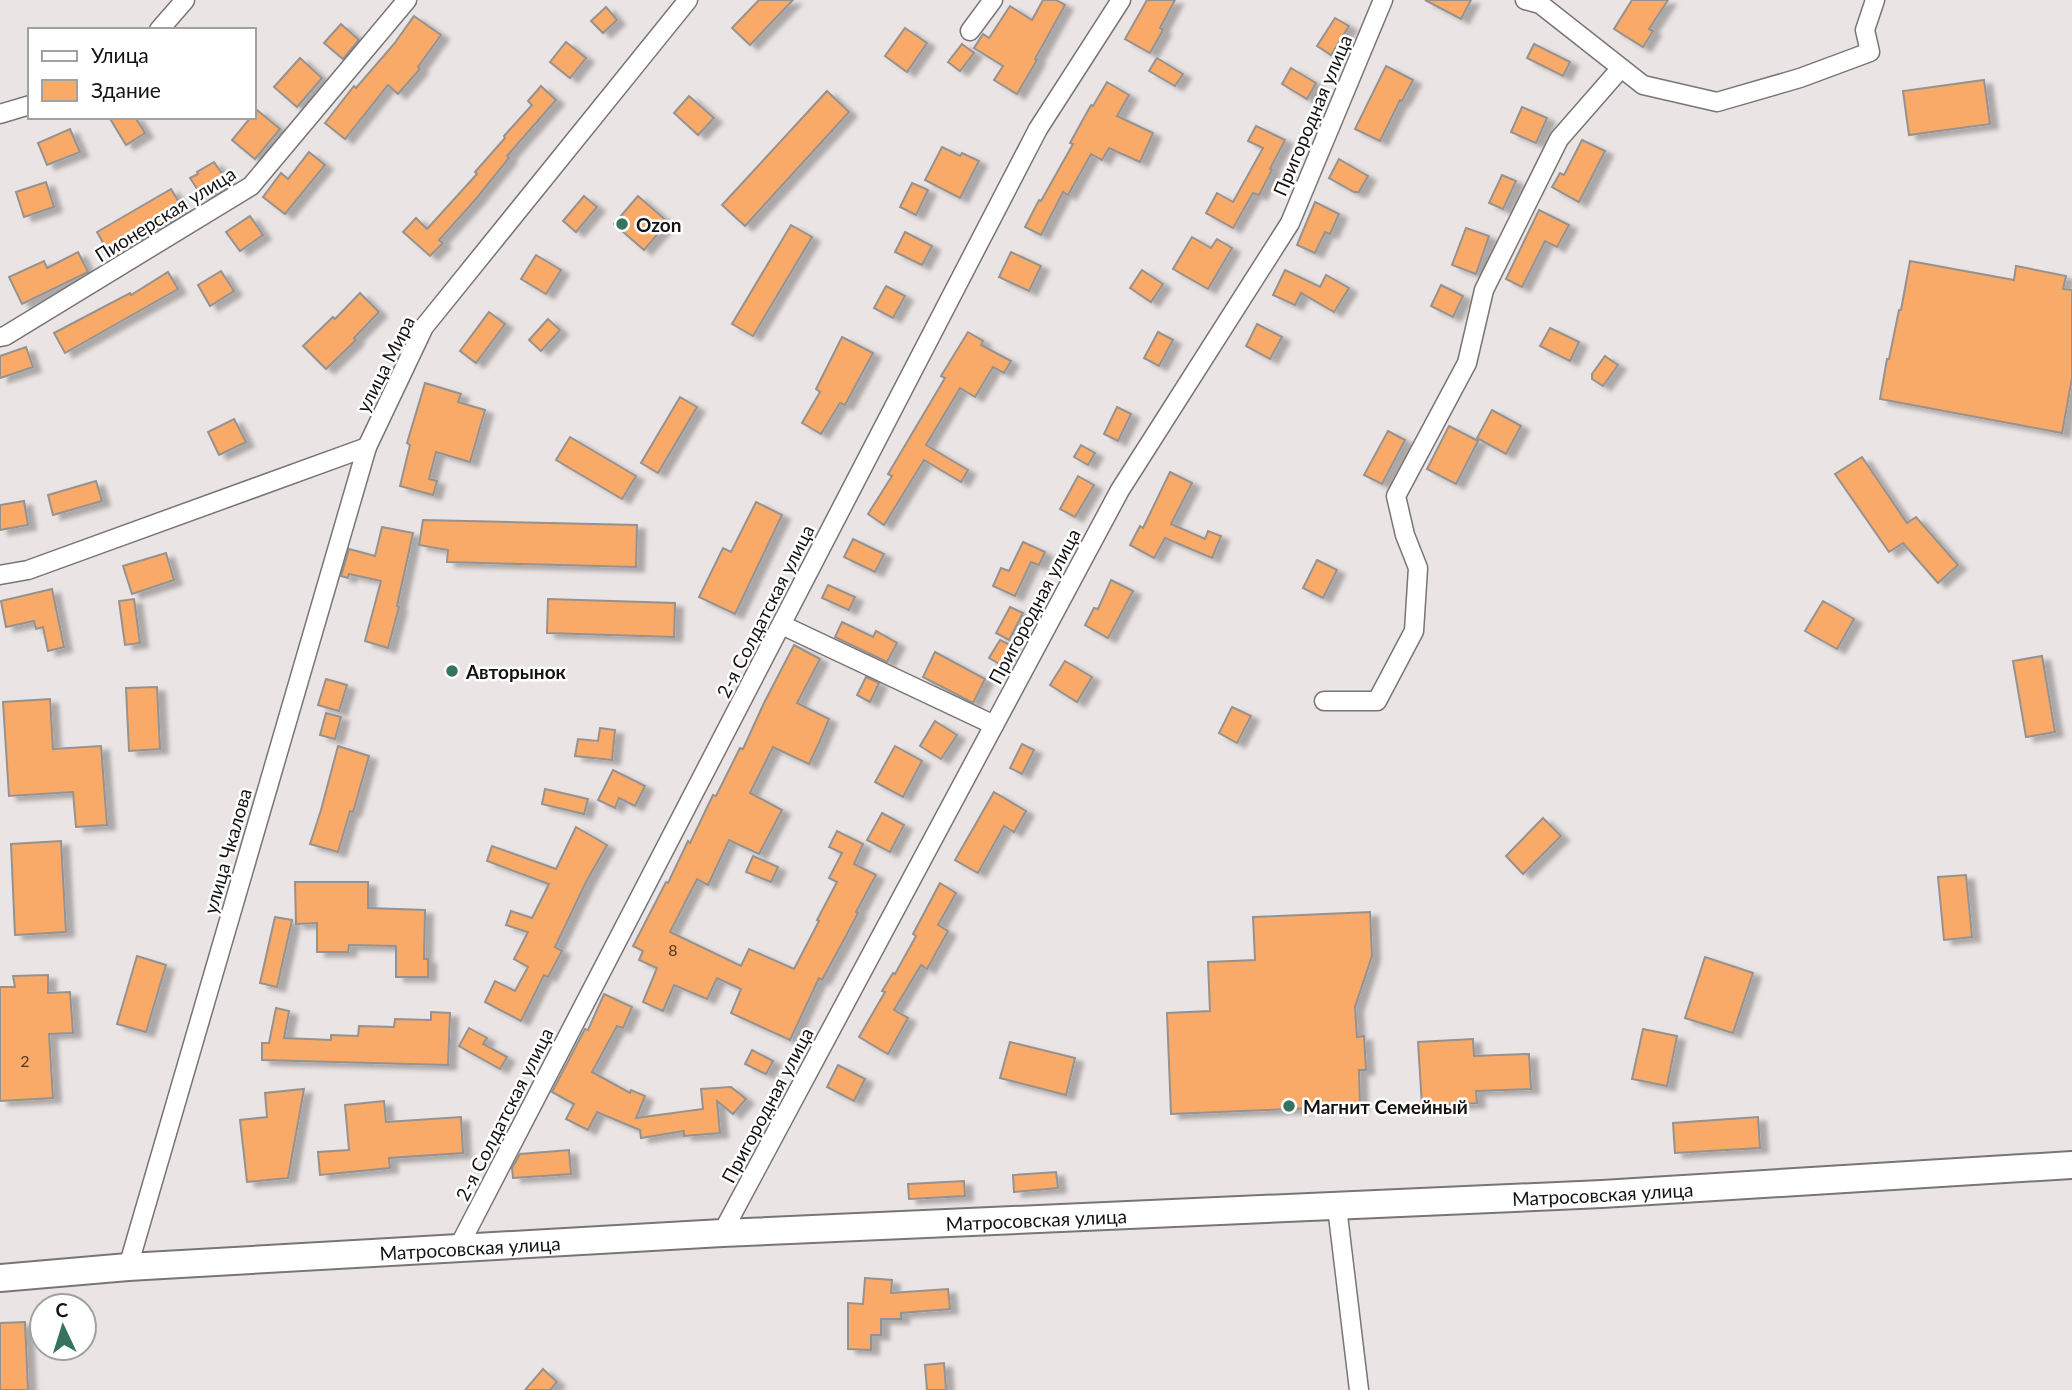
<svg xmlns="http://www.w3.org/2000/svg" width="2072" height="1390" viewBox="0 0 2072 1390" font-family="Lato,sans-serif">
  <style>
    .building { fill: #faaa67; stroke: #969290; stroke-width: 2; filter: url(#shadow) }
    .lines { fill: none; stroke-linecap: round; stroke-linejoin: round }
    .minor-casing { stroke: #797574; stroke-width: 21 }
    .highway-casing { stroke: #797574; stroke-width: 30 }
    .minor { stroke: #fff; stroke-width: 18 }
    .highway { stroke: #fff; stroke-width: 26 }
    .poi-dot { fill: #37745f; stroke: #fff; stroke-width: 2.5 }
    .labels { text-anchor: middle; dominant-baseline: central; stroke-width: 5; stroke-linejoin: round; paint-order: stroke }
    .number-label { font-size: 16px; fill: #4e3927 }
    .street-label { font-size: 19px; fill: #141312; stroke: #fff }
    .poi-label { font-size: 19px; font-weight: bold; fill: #141312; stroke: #fff; text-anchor: start }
  </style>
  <defs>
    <filter id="shadow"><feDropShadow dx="8" dy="4.5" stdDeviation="2" flood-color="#0004"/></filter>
  </defs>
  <rect width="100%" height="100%" fill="#eae5e4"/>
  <g class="building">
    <polygon points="759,0 793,0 750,45 732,28"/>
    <polygon points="1043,0 1056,0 1065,5 1035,59 1037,60 1017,94 994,80 1003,66 974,48 983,34 989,38 1010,6 1032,20"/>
    <polygon points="1147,0 1175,0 1160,28 1163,30 1150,53 1125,39"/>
    <polygon points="1425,0 1471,0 1461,19"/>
    <polygon points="1632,0 1668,0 1649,29 1653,31 1643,47 1614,29"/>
    <polygon points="606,7 617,20 603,33 591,21"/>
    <polygon points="414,16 441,35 418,67 420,69 398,94 388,85 345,139 325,123 354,86 356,88 394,44"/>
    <polygon points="1335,18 1349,26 1331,55 1317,46"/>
    <polygon points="341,24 359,40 343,59 324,43"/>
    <polygon points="905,28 927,43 907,72 885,56"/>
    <polygon points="566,42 586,58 570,78 550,62"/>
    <polygon points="962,44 974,53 960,71 948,62"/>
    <polygon points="1534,44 1570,62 1563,76 1527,58"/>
    <polygon points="300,58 322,78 297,107 274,87"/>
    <polygon points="1157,58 1183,74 1175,86 1149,71"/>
    <polygon points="1386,66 1413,80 1402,101 1400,100 1380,141 1355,129"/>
    <polygon points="1291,68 1316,83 1307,99 1282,84"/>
    <polygon points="1984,80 1990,124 1909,135 1903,91"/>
    <polygon points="1107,82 1129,95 1117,116 1153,133 1140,162 1109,148 1102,160 1091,154 1068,195 1063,192 1041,235 1025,227 1039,200 1041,201 1073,144 1070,143 1091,105 1093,106"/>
    <polygon points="541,86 556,100 507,156 509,158 476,199 439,240 443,243 430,256 403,232 416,218 427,229 477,174 475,172 505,138 504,136 532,105 528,101"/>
    <polygon points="827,91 849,112 745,226 722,205"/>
    <polygon points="689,96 714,118 698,135 674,113"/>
    <polygon points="1522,107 1547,118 1536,143 1511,132"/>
    <polygon points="257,110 280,129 255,159 232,140 251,117 254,117"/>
    <polygon points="109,117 135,117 145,133 126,145"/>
    <polygon points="1256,126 1285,140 1270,169 1272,170 1259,195 1253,193 1233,228 1206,213 1217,193 1233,202 1263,148 1248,141"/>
    <polygon points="70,129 80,152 47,165 38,143"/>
    <polygon points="1582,140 1605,151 1579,202 1552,187 1560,173 1564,175"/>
    <polygon points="942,147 960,156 962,153 979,161 960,198 925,180"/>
    <polygon points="309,152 325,165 285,214 263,197 281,173 288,179"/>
    <polygon points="1339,159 1368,176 1359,192 1354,192 1329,178"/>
    <polygon points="214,162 229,184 203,198 190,178 198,174 197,172"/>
    <polygon points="1502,175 1516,181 1503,209 1489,203"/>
    <polygon points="46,182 54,207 24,217 16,192"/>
    <polygon points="912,183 928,190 916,215 900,207"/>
    <polygon points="171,189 185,212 110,255 97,232"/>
    <polygon points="584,196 597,207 576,232 563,221"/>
    <polygon points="638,196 668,222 644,250 614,224"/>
    <polygon points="1315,202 1339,214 1330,234 1325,232 1315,253 1297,245"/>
    <polygon points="1539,210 1569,225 1557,247 1545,241 1522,287 1506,279"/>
    <polygon points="250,216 263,235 240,251 226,232"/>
    <polygon points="791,225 812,237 753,336 732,324"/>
    <polygon points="1466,228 1489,236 1476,274 1452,265"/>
    <polygon points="905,232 932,246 922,265 895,252"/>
    <polygon points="1192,237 1211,248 1217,239 1232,248 1208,289 1173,269"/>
    <polygon points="78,252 88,272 22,304 9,277 44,261 47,268"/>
    <polygon points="1011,252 1041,266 1029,291 999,277"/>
    <polygon points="536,255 561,270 546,294 521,279"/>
    <polygon points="1910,261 2014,280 2016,266 2066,276 2063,289 2072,290 2072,378 2062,433 1880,399 1887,359 1889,359 1899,310 1901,310"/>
    <polygon points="1142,270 1163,284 1151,302 1130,288"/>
    <polygon points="1285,270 1320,287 1326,275 1349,288 1334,312 1301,293 1295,305 1273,295"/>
    <polygon points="221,271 234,291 210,306 198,285"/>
    <polygon points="168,272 178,289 65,353 54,333 130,293 131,295"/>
    <polygon points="1441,285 1463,296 1453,317 1431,306"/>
    <polygon points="886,286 905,296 893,318 874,308"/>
    <polygon points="360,293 379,312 354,338 356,340 326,369 303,346 333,317 335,319"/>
    <polygon points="489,312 505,324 476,363 460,351"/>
    <polygon points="548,319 560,330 541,351 529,340"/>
    <polygon points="1257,324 1282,337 1270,359 1246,346"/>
    <polygon points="1550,328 1579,342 1570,361 1540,346"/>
    <polygon points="968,332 983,341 981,345 1011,361 1004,373 993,367 975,397 960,388 926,445 968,470 961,482 924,460 884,525 868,514 892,476 888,474 945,378 941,376"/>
    <polygon points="1158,332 1173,340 1159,366 1144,358"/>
    <polygon points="842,337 873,353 845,405 840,403 821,434 802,423 820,392 816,389"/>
    <polygon points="26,347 33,367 0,378 0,356"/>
    <polygon points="1605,356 1618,365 1603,386 1592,379 1592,374"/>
    <polygon points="425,383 461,394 458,402 485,410 470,462 436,452 429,479 437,481 433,495 400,486 410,445 407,443"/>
    <polygon points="680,397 697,407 658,473 641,463"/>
    <polygon points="1117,407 1131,414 1118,441 1104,434"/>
    <polygon points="1492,410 1521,426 1506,454 1477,438"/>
    <polygon points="234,419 246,442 219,455 208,432"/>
    <polygon points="1449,426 1478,441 1456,484 1427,469"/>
    <polygon points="1388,431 1405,440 1382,484 1364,475"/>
    <polygon points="570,437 636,476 622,499 556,460"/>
    <polygon points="1081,445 1095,453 1088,465 1074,457"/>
    <polygon points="1862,457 1907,523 1916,517 1958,565 1938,583 1903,543 1889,552 1835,474"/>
    <polygon points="1170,472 1192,483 1171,524 1205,539 1208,531 1221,536 1212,558 1165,538 1154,558 1130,545 1140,526 1143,528"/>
    <polygon points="1078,476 1094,485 1075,517 1060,509"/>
    <polygon points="96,481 102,501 53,515 48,495"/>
    <polygon points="24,501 28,525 0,530 0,505"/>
    <polygon points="756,502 782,515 735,614 699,597 723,548 731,552"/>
    <polygon points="423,520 637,525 636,567 447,562 448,550 419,545"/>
    <polygon points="382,527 413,533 397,606 399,607 388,648 365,641 381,581 349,574 348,578 341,576 349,549 375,556"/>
    <polygon points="853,539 884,554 875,572 844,557"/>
    <polygon points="1023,542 1045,552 1039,565 1031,562 1015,596 993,586 1001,568 1009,571"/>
    <polygon points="166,553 174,580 132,594 123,566"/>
    <polygon points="1317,560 1337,570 1323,598 1303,588"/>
    <polygon points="1111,580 1133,591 1108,638 1085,625 1094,608 1098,609"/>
    <polygon points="828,585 855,597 849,610 822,598"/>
    <polygon points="52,589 64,647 48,651 43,627 36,629 34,621 6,627 1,601"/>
    <polygon points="134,599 140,643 125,645 119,601"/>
    <polygon points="548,599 675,603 674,637 547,633"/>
    <polygon points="1823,601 1854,619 1837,649 1805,631"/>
    <polygon points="1010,607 1023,613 1009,640 996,633"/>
    <polygon points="842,622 873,637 876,631 897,643 887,662 835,637"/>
    <polygon points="1000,640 1012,646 1001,665 989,658"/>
    <polygon points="794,645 820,659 797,703 829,719 819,743 809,764 773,747 750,793 782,810 759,854 729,840 708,885 697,879 670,932 741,966 749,949 794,969 819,921 817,920 837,882 829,878 842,853 829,847 837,831 863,844 854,864 876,875 856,912 858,913 846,936 822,980 819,978 790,1040 731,1013 741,989 717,978 707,999 674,985 663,1011 643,1002 657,968 639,960 643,951 633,946 666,882 668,883 688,841 690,843 713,795 716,796 740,748 743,749 764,703"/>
    <polygon points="935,652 985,679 973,703 923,677"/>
    <polygon points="2042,656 2055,732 2026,737 2013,661"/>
    <polygon points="1065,661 1092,677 1077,702 1050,685"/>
    <polygon points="866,677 879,683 870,702 857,695"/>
    <polygon points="326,679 347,685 339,711 318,705"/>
    <polygon points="157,687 160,749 129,751 126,688"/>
    <polygon points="50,699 53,749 101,746 107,825 76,827 73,792 9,796 3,702"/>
    <polygon points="1232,707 1251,716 1237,743 1219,733"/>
    <polygon points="326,713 341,717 335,739 320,735"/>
    <polygon points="935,721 957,735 941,759 920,746"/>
    <polygon points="600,728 615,730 612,760 575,756 578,739 598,741"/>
    <polygon points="1022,744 1034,750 1022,774 1010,768"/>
    <polygon points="338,746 369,756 353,812 350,811 338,852 310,844 321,810"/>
    <polygon points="895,746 922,761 903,797 875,782"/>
    <polygon points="613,770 645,786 635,806 619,798 615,808 598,800"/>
    <polygon points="545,789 588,799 584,814 542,804"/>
    <polygon points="994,792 1026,811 1014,832 1004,826 978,873 955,860"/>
    <polygon points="882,813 904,825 890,852 867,840"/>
    <polygon points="1543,818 1561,836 1523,874 1506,856"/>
    <polygon points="576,827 607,845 586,882 555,947 562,951 548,977 544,975 521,1021 485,1002 495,981 515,991 528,967 514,959 528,932 506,925 511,911 532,918 549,884 487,861 492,846 556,869"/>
    <polygon points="61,841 66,932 15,935 11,844"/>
    <polygon points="753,856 778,867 771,882 746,872"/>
    <polygon points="1966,875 1972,937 1944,940 1938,877"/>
    <polygon points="295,882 368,882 368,908 425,910 424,959 428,959 428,977 396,977 396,946 349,945 348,952 317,952 317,923 296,924"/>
    <polygon points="940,883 956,893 938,925 948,931 927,969 921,965 894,1010 908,1018 888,1054 859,1037 885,992 882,991 893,973 895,974 916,936 913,934"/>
    <polygon points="1370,912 1372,956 1355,1007 1357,1037 1364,1036 1366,1070 1359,1070 1360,1106 1171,1114 1167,1013 1210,1011 1208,962 1255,960 1253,917"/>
    <polygon points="275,917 292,920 277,987 260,983"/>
    <polygon points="137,956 166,965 146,1032 117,1024"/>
    <polygon points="1705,957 1753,973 1733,1033 1685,1018"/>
    <polygon points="48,975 48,993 70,992 73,1033 49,1034 53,1098 0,1101 0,987 15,987 13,976"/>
    <polygon points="604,994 632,1007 623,1028 617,1026 592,1072 630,1093 631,1090 645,1096 636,1118 703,1109 701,1089 731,1087 746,1099 733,1114 717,1101 720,1133 684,1136 684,1131 641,1138 640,1130 597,1112 588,1130 566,1119 574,1104 552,1092 585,1029 588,1030"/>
    <polygon points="276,1008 289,1011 284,1038 331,1040 331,1035 358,1036 359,1026 394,1027 395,1019 431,1020 431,1012 450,1013 448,1065 262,1060 262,1043 269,1043"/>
    <polygon points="469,1028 487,1038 483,1044 507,1057 500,1069 459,1046"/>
    <polygon points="1643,1029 1677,1036 1667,1086 1632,1079"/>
    <polygon points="1473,1039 1474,1056 1529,1054 1531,1089 1476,1091 1477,1103 1422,1106 1418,1042"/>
    <polygon points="1010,1042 1075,1058 1066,1095 1000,1078"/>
    <polygon points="752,1050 773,1061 766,1074 745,1064"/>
    <polygon points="838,1065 865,1079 854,1101 827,1087"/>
    <polygon points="304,1089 288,1178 247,1182 240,1120 267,1117 265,1093"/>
    <polygon points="384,1101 386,1122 461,1117 463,1153 389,1158 390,1168 320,1175 318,1152 349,1150 345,1105"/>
    <polygon points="1758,1117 1760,1148 1675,1153 1673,1123"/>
    <polygon points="569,1150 571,1174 513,1178 512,1168 520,1154"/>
    <polygon points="1056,1172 1058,1188 1014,1192 1013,1175"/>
    <polygon points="964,1181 965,1196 909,1199 908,1184"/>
    <polygon points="865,1278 892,1280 891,1293 948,1289 950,1309 901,1313 901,1319 881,1319 881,1335 871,1335 871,1350 848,1349 848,1303 863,1304"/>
    <polygon points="25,1322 28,1390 0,1390 0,1323"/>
    <polygon points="944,1363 946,1390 927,1390 925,1365"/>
    <polygon points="543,1369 557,1382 550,1390 525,1390"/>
  </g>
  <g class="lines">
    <defs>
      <g id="minor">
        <polyline points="1525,0 1540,4 1643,85 1717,102 1800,78 1870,52 1865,30 1875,0"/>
        <polyline points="159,30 185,0"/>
        <polyline points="970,31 993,0"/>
        <polyline points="0,114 30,105"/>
        <polyline points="0,337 5,336 251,186 407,0"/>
        <polyline points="0,575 28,570 367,447"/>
        <polyline points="782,625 994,725"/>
        <polyline points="1324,701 1377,701 1414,631 1418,568 1405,535 1396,496 1467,363 1484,290 1559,139 1621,68"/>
        <polyline points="1337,1207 1359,1390"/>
        <polyline points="722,1233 1120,490 1290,223 1383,0"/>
        <polyline points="458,1248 1038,129 1121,0"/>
        <polyline points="128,1267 367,447 424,327 688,0"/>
      </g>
      <g id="highway">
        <path id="s1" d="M0,1278L128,1267L722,1233L1602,1194L2072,1165"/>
      </g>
    </defs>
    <use href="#minor" class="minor-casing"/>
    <use href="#highway" class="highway-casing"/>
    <use href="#minor" class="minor"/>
    <use href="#highway" class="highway"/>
  </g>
  <g class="poi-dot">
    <circle cx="622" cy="224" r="7"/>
    <circle cx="452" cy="671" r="7"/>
    <circle cx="1289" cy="1106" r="7"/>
  </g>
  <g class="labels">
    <g class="number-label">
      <text x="673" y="949">8</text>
      <text x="25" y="1060">2</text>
    </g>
    <g class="street-label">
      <text transform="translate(1312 115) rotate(-67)">Пригородная улица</text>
      <text transform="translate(165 214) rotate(-32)">Пионерская улица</text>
      <text transform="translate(385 364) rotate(-63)">улица Мира</text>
      <text transform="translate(1034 606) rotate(-62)">Пригородная улица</text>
      <text transform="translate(765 611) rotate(-63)">2-я Солдатская улица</text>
      <text transform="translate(227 851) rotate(-74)">улица Чкалова</text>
      <text transform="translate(767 1105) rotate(-62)">Пригородная улица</text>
      <text transform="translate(504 1114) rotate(-63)">2-я Солдатская улица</text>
      <text stroke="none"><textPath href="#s1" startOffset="1605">Матросовская улица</textPath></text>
      <text stroke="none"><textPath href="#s1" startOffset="1038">Матросовская улица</textPath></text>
      <text stroke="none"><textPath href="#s1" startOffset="471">Матросовская улица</textPath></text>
    </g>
    <g class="poi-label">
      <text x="636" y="224">Ozon</text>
      <text x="466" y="671">Авторынок</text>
      <text x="1303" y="1106">Магнит Семейный</text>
    </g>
  </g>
  <rect x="28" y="28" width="228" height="91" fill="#ffffff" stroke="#a1a1a0" stroke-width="2"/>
  <rect x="42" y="51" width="35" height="10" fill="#ffffff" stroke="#a1a1a0" stroke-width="2"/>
  <text x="91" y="63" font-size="21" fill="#141312">Улица</text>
  <rect x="42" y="80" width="35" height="21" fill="#faaa67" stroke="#a1a1a0" stroke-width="2"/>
  <text x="91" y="98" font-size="21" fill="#141312">Здание</text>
  <g transform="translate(63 1327) rotate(356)"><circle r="33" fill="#ffffff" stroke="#a1a1a0" stroke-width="2"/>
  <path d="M0-5L12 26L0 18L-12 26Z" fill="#37745f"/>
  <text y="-10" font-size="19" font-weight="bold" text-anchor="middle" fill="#141312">С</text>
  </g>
</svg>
